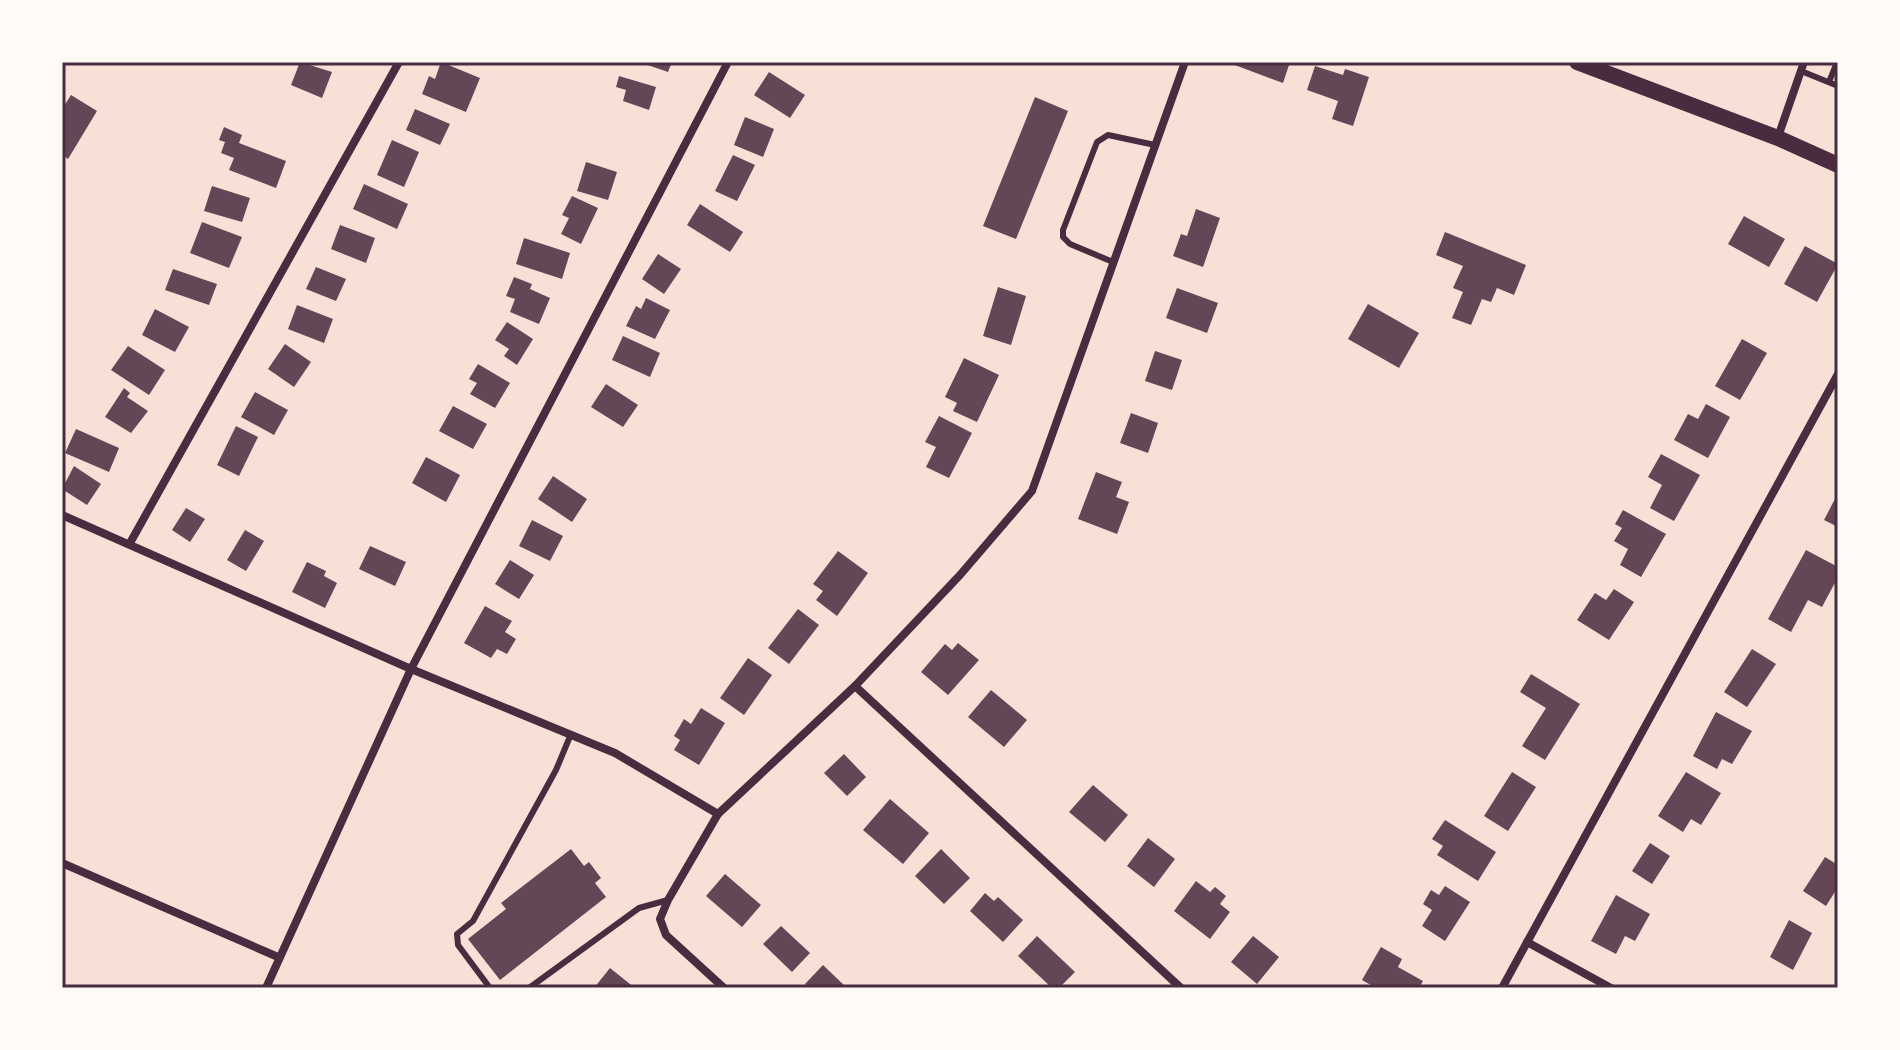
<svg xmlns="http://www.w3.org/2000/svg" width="1900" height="1050" viewBox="0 0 1900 1050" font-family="Manrope,sans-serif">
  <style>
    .building { fill: #644757 }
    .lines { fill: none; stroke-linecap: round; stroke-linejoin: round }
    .service { stroke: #4a2c40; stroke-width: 6 }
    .minor { stroke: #4a2c40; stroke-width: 8 }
    .secondary { stroke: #4a2c40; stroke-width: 16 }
    .neatline { fill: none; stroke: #4a2c40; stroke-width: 3 }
  </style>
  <rect width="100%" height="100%" fill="#f7e1d7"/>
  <g class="building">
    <polygon points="300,62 332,72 322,98 291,85"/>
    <polygon points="441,62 480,78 466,112 422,94 429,76 435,79"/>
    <polygon points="639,62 672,62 668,72"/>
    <polygon points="1232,62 1290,62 1283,83 1232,64"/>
    <polygon points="1315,66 1343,75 1345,69 1369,77 1353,126 1332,119 1338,101 1307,90"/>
    <polygon points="769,72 805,95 790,118 754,95"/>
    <polygon points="619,76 656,87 649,110 623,101 626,90 616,87"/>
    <polygon points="71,95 97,111 68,159 62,155 62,109"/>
    <polygon points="1035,97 1068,111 1016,239 983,226"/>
    <polygon points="415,109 450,124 440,145 406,130"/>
    <polygon points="745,117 774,129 763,157 734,145"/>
    <polygon points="224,127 242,135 239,143 286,161 276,188 229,170 234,158 221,153 225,142 219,140"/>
    <polygon points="392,140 419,152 404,187 377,175"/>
    <polygon points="733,155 755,165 737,201 715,191"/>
    <polygon points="586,162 617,172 608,200 577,191"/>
    <polygon points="364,184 408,204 397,229 353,209"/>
    <polygon points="212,186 250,198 242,222 204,211"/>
    <polygon points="572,196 598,208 581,244 561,234 569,218 562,215"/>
    <polygon points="700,204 743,232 730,252 687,225"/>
    <polygon points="1196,209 1220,218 1203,267 1173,256 1181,234 1187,236"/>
    <polygon points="1744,216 1785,239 1769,267 1728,244"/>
    <polygon points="202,222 242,237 229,268 190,253"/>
    <polygon points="340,225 375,238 366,263 331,249"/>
    <polygon points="1445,232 1526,265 1514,295 1497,288 1491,302 1482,299 1471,325 1452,318 1463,292 1453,288 1463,266 1436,255"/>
    <polygon points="524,238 570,253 562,279 516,264"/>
    <polygon points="1805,246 1838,264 1817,302 1784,284"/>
    <polygon points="658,254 681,269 664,294 642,279"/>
    <polygon points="316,267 346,279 336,301 306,289"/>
    <polygon points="173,269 217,284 209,305 165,290"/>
    <polygon points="514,277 532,284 530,289 550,298 539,324 510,312 515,299 506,296"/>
    <polygon points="998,287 1026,296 1011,345 983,336"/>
    <polygon points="1177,288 1218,303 1207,333 1166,318"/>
    <polygon points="646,298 670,310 655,339 626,326 636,306 641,309"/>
    <polygon points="1368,304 1419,333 1399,368 1348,339"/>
    <polygon points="297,305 333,319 324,343 288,329"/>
    <polygon points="155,309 189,327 175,352 142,335"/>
    <polygon points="507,322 533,339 517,365 504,356 509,349 495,340"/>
    <polygon points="623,336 660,353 650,377 612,360"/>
    <polygon points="1742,339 1767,353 1740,400 1715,386"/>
    <polygon points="285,344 311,362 294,387 268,369"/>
    <polygon points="128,346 165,370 149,395 111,370"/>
    <polygon points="1155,351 1182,360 1172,390 1145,381"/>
    <polygon points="964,358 999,375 977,422 953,411 957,403 945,397"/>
    <polygon points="478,364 510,383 495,408 470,394 477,383 469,379"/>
    <polygon points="606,384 638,405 623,427 591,407"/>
    <polygon points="124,388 130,393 127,397 148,411 131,433 105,417"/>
    <polygon points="255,392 288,410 274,435 241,417"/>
    <polygon points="1706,404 1730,417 1708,458 1674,440 1688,414 1698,419"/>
    <polygon points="453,406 487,424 473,449 439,431"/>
    <polygon points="1131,413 1158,423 1148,453 1120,443"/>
    <polygon points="939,416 972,433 949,478 926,467 936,447 925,442"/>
    <polygon points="236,426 258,437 239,476 217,465"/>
    <polygon points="76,429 119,448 109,472 65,453"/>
    <polygon points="1661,454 1700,475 1674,521 1650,508 1662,485 1648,477"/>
    <polygon points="426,457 460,475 446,502 412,483"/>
    <polygon points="74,466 101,484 87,505 62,489"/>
    <polygon points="1096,472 1122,482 1116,497 1129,502 1117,534 1078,519"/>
    <polygon points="553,476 587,499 572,522 538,499"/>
    <polygon points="1838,493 1838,527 1824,520"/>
    <polygon points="186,508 205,519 190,542 172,530"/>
    <polygon points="1623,510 1666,534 1641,577 1620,565 1628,549 1614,541 1622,528 1615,524"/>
    <polygon points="532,520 563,536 550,561 519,546"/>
    <polygon points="245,530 264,541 246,571 227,560"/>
    <polygon points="370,546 406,562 395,586 359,569"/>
    <polygon points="1806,550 1838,567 1838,577 1822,607 1808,600 1791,632 1768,619"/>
    <polygon points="838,551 868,573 837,616 816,600 823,591 813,584"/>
    <polygon points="510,560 534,575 519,599 495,584"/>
    <polygon points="307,562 326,571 324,576 337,583 325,608 292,592"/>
    <polygon points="1614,589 1634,602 1609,640 1577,620 1595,593 1606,600"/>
    <polygon points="485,606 512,621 505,632 516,639 507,654 497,649 491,658 464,643"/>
    <polygon points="798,609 819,625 789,664 768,648"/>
    <polygon points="958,643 979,660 948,695 921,672 945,644 952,650"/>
    <polygon points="1752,649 1776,664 1747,707 1724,692"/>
    <polygon points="748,658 772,675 744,715 720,698"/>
    <polygon points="1531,674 1580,704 1545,760 1522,746 1546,708 1520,692"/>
    <polygon points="991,690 1027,720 1004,747 968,717"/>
    <polygon points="701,708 725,723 699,765 674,750 680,740 674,736 684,719 691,724"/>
    <polygon points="1716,712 1752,731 1732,764 1722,759 1717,769 1693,756"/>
    <polygon points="844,754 866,777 847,796 824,773"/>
    <polygon points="1512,772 1536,787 1508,831 1484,816"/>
    <polygon points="1686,772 1721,793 1701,825 1691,819 1683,832 1658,816"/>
    <polygon points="1093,785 1128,815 1105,842 1069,812"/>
    <polygon points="890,799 929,833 903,864 863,830"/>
    <polygon points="1445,820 1496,852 1478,881 1437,855 1443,846 1432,839"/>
    <polygon points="1148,838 1175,859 1154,887 1127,866"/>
    <polygon points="1650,843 1670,856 1652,884 1632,871"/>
    <polygon points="571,849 584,866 589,862 601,878 595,883 606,897 500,980 468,939 506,909 501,903"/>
    <polygon points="941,849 970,878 944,904 915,876"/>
    <polygon points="1825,857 1838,865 1838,887 1826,906 1803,891"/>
    <polygon points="725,874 761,905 742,927 706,896"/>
    <polygon points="1196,881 1210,892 1215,887 1226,896 1220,904 1230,912 1210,939 1174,911"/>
    <polygon points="1445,886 1470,902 1445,941 1422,926 1432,910 1423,904 1431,890 1439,895"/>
    <polygon points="985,893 994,901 998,897 1023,920 1003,942 970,911"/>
    <polygon points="1616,895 1650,914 1635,941 1625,936 1616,954 1591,941"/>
    <polygon points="1789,920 1812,933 1793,970 1770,957"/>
    <polygon points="781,926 810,953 792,972 763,944"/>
    <polygon points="1037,936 1075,972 1059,988 1052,988 1018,956"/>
    <polygon points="1253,936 1279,957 1257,984 1231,962"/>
    <polygon points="1381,947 1402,959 1398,967 1423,981 1419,988 1376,988 1362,980"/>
    <polygon points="823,965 847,988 809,988 805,984"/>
    <polygon points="610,968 635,988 594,988"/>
  </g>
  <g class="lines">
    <g class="service">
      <polyline points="1801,71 1838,86"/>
      <polyline points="1829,82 1837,62"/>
      <polyline points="1113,262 1070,244 1063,237 1063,230 1097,142 1108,135 1155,145"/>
      <polyline points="490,988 458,945 457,934 473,921 556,770 571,734"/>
      <polyline points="529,988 639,908 668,900"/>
    </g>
    <g class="minor">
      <polyline points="1778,137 1804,62"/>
      <polyline points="62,515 411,669 615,753 718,814"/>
      <polyline points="130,543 399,62"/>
      <polyline points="855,686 1181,988"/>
      <polyline points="62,863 278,957"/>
      <polyline points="1527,942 1611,988"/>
      <polyline points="266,988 411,669 728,62"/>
      <polyline points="724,988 666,935 660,919 668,900 718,814 855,686 960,575 1032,491 1185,62"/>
      <polyline points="1502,988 1838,374"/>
    </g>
    <polyline class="secondary" points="1577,62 1778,138 1838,165"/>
  </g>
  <rect width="1900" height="1050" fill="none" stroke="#fffaf5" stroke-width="128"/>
  <rect x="64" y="64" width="1772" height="922" class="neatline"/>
</svg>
